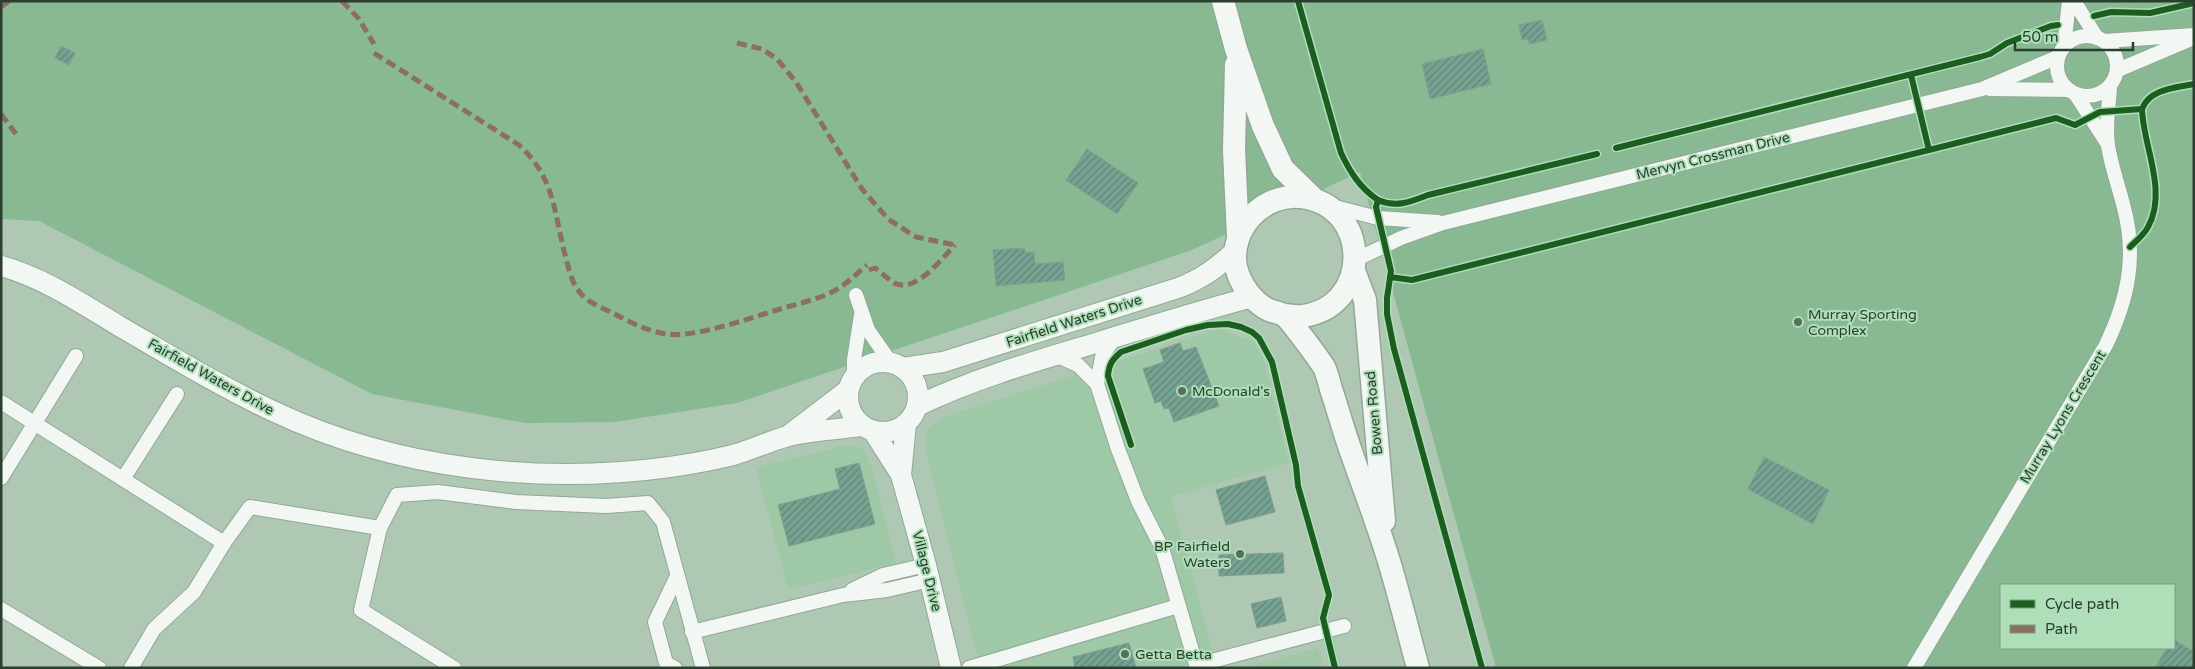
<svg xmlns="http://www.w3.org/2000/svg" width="2195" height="669" viewBox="0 0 2195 669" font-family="'Varela Round',sans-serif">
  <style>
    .built { fill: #9fc8a7 }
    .garden { fill: #88b993; fill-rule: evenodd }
    .building { fill: url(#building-hatch); stroke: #859d90 }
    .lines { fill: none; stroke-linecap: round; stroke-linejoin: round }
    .street-casing { stroke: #93a797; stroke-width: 16 }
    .secondary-casing { stroke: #93a797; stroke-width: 22 }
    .primary-casing { stroke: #93a797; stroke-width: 25 }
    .street { stroke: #f3f7f4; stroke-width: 14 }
    .secondary { stroke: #f3f7f4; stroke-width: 20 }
    .primary { stroke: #f3f7f4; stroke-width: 22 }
    .quiet { stroke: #8d6e63; stroke-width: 5; stroke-dasharray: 10 5; stroke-linecap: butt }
    .cycleway-casing { stroke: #afdfb9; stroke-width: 9 }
    .cycleway { stroke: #1b5e20; stroke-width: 6 }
    .poi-dot { fill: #596e5d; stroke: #afdfb9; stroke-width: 2 }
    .labels { text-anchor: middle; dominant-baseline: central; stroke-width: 4; stroke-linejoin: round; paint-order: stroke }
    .street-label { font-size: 14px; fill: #2b3e2f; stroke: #afdfb9 }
    .poi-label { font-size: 14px; fill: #2b3e2f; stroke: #afdfb9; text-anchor: start }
  </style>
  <defs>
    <pattern id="building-hatch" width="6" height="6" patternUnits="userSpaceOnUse" patternTransform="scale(1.25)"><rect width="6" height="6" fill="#75a291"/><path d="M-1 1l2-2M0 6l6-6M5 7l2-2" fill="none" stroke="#608577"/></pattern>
  </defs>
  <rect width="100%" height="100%" fill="#aec8b3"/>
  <g class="built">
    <polygon points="1218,329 1254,342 1263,358 1289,463 1171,496 1217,668 980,668 926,452 926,430 941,418"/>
    <polygon points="850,445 861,448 866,453 873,470 896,563 788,589 756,467"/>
    <polygon points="1318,648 1323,668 1242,668"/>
  </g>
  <path class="garden" d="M1,1H2194V668H1496L1360,172L1192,250L737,403L614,422L525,423L372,394L39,221L1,219ZM2001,585H2174V648H2001Z"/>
  <g class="building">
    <polygon points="1542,20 1547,40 1529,44 1528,39 1522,40 1519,25"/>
    <polygon points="61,46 75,53 69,65 55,58"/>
    <polygon points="1483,49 1491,84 1430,99 1422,64"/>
    <polygon points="1087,149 1138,183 1117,214 1066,180"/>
    <polygon points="1024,248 1025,253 1034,252 1035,264 1063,262 1065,280 996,286 993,250"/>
    <polygon points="1180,343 1183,351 1196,347 1219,406 1174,422 1169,408 1164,409 1161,401 1155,403 1143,369 1164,362 1160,350"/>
    <polygon points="1764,457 1829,490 1813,524 1748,489"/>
    <polygon points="859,463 875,524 789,546 778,505 840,489 835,469"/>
    <polygon points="1265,476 1275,512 1226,525 1216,490"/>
    <polygon points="1283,553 1284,573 1219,576 1219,555"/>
    <polygon points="1281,597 1286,621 1257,628 1251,604"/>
    <polygon points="2174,640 2194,652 2194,668 2155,668 2167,648 2174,648"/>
    <polygon points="1129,643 1136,668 1075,668 1073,657"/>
  </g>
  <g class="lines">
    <defs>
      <g id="street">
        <polyline points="2074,1 2097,38"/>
        <circle cx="2087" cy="66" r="30"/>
        <polyline points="2104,41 2194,35"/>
        <polyline points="2064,47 2069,1"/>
        <polyline points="2118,70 2191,39"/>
        <polyline points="1990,89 2069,90"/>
        <polyline points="2076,95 2107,143"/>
        <polyline points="1331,206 1378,218 1438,222"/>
        <polyline points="1355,260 1401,238 1443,223 1982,89 2058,57"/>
        <polyline points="856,295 868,330 891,363"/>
        <polyline points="1115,337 1102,357 1097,384 1118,449 1138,501 1162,548 1197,668"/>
        <polyline points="1055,355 1078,365 1097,384"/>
        <polyline points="854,376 854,360 861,315"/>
        <polyline points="1,402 224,543"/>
        <polyline points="1,478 76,356"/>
        <polyline points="123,479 177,394"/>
        <polyline points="380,528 361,610 454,668"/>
        <polyline points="852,590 883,575 926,565"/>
        <polyline points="1,609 99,668"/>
        <polyline points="692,632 843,595 887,590 930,580"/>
        <polyline points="1197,665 1344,626"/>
        <polyline points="131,668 154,629 194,592 224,543 250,507 380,528 397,495 438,492 516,502 606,506 648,503 663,522 703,668"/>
        <polyline points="675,668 666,663 655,622 677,576"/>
        <polyline points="969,668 1178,606"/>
        <path d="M1914,668L2106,345C2128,299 2137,257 2124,208C2119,187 2111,166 2108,145C2105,127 2109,105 2110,87"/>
      </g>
      <g id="secondary">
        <path d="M1,266C44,278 81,303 119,326C171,356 221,387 275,412C396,469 539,485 670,467C691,464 713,460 733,455C751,450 767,442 785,437C809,430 837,430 862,426"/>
        <circle cx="883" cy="397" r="35"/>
        <path d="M903,368L943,362L1178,288C1202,279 1218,267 1236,250"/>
        <path d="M917,406C971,380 1029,363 1086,346C1141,329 1196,312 1252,297"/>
        <polyline points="873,431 901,475 926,565 951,668"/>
        <polyline points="789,435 848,390"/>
        <polyline points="901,475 906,424"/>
      </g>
      <g id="primary">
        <polyline points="1223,1 1236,49 1263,126 1283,169 1315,200"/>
        <polyline points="1236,65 1234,150 1238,237"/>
        <polyline points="1354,271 1365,300 1384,521"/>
        <path d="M1284,315C1290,315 1297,317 1303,316C1373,306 1371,205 1301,197C1262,193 1229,230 1236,267C1240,284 1252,301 1267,309C1272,312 1280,312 1285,316C1291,321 1319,359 1324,367C1327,373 1329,382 1331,389C1337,407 1342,425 1348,443C1361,481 1376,519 1388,558C1399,594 1408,631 1418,668"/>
      </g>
    </defs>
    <use href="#street" class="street-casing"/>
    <use href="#secondary" class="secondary-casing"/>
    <use href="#primary" class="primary-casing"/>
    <use href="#street" class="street"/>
    <use href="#secondary" class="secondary"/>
    <use href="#primary" class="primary"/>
    <g class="quiet">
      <polyline points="342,1 359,19 374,44"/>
      <polyline points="1,7 9,1"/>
      <polyline points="737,43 762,49 777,59 796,82 862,189 888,219 916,237 955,245"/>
      <path d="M374,53L519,145C553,176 554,209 564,251C568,264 570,279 578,290C586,302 600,307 613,313C629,322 647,331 666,334C696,338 746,319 777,310C796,304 817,300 834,291C847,284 856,274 867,265"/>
      <polyline points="1,114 16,134"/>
      <path d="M869,270L875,268C882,273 888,279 894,283C916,294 942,258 955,245"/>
    </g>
    <defs>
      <g id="cycleway">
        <path d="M1298,1L1341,153C1350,172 1360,188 1378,200L1376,207L1391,271L1387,298V314L1394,349L1482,668"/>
        <polyline points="2094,16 2111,12 2150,13 2194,3"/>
        <polyline points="1911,75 1929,150"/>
        <polyline points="1616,148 1980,57 1990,54 2007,43 2051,26 2058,25"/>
        <path d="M1378,200C1396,208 1410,202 1428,195L1597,154"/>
        <path d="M2130,247C2136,241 2144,235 2148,227C2168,191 2143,146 2142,109"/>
        <path d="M1390,277L1412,280L1420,278L2056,118L2075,125L2100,112L2142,109C2149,89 2175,88 2194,84"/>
        <path d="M1131,445L1108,376C1109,364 1112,360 1121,352L1186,330L1208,325L1228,324L1241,327L1252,332L1259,338L1272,362L1296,465L1298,486L1329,595L1323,618L1335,668"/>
      </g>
    </defs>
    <use href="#cycleway" class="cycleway-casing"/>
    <use href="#cycleway" class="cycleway"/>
  </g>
  <g class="poi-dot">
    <circle cx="1798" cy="322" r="5"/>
    <circle cx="1182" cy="391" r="5"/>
    <circle cx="1240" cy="554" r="5"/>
    <circle cx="1125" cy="654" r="5"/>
  </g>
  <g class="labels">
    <g class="street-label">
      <text transform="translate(1713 156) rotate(-14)">Mervyn Crossman Drive</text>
      <text transform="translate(1074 321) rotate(-18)">Fairfield Waters Drive</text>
      <text transform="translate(211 377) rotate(29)">Fairfield Waters Drive</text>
      <text transform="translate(1374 413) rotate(-95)">Bowen Road</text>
      <text transform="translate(2063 417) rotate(-59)">Murray Lyons Crescent</text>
      <text transform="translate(927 571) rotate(76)">Village Drive</text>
    </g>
    <g class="poi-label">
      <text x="1808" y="314">Murray Sporting<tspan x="1808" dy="16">Complex</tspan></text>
      <text x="1192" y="391">McDonald's</text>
      <text x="1230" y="546" text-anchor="end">BP Fairfield<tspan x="1230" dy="16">Waters</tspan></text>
      <text x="1135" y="654">Getta Betta</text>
    </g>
  </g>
  <rect width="2195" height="669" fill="none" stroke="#2b3e2f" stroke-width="5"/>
  <rect x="2000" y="584" width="175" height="65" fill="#afdfb9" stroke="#7a9f82"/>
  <rect x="2010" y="600" width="25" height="8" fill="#1b5e20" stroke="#7a9f82"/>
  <text x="2045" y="609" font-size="15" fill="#2b3e2f">Cycle path</text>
  <rect x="2010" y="625" width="25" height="8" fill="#8d6e63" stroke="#7a9f82"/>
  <text x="2045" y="634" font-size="15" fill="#2b3e2f">Path</text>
  <path d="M2015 42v8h118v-8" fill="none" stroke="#2b3e2f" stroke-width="2.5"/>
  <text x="2022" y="42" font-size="15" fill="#2b3e2f" stroke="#afdfb9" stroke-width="4" paint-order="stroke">50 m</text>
</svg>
